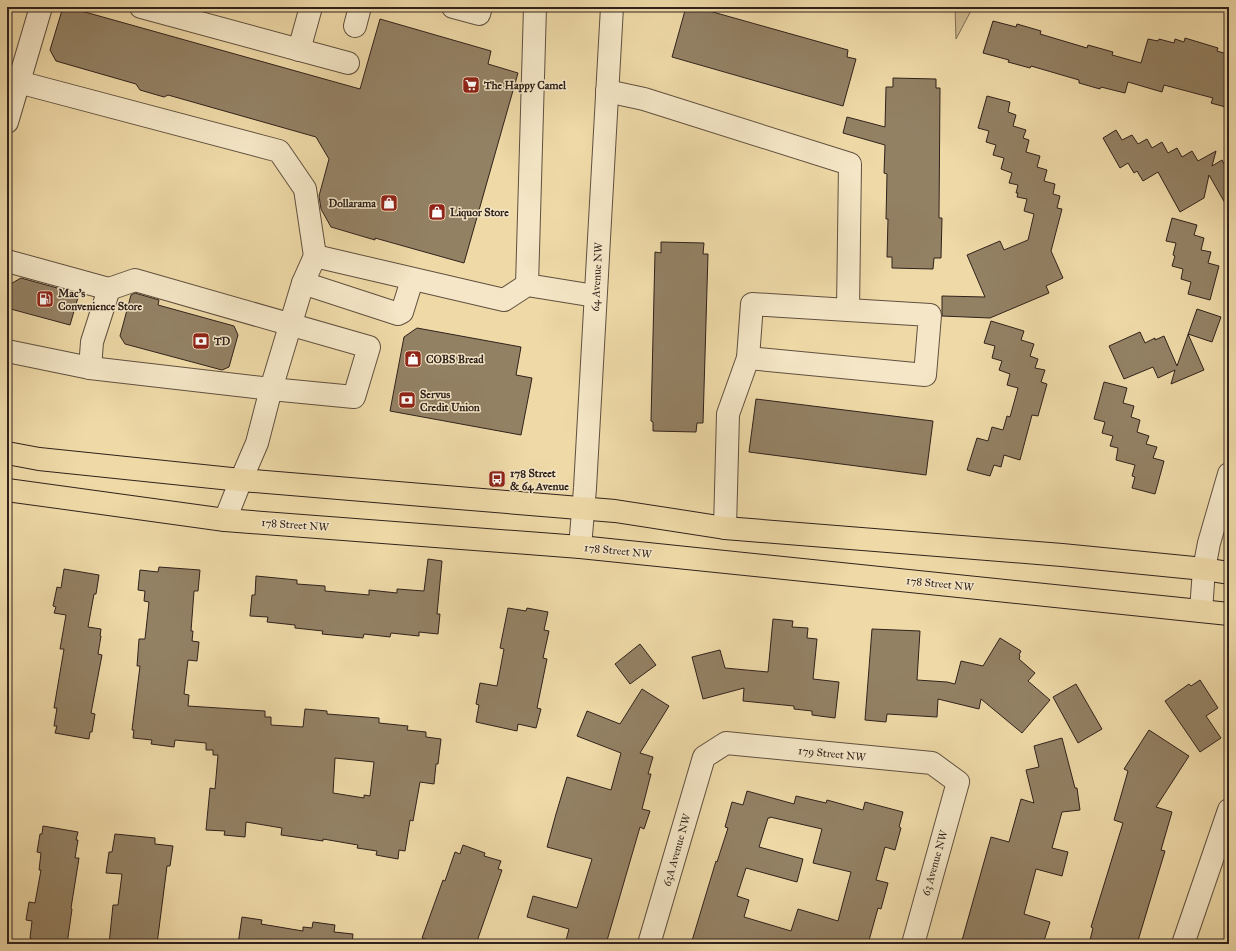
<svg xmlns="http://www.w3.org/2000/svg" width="1236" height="951" viewBox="0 0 1236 951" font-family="'IM FELL Great Primer',serif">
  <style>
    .green { fill: #ceba8f; stroke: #7f6e56 }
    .building { fill: #938164; stroke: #30221c; fill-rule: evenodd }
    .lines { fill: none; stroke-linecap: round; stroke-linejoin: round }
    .minor-casing { stroke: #60503f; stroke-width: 24 }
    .major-casing { stroke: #30221c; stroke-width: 24 }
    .minor { stroke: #f4e6c6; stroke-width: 22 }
    .major { stroke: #eed9a7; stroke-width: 22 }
    .labels { text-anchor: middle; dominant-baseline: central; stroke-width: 3; stroke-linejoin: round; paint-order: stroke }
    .poi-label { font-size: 11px; font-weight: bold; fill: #30221c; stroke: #f4e6c6; text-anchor: start }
    .street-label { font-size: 11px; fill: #30221c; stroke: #f4e6c6 }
  </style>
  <rect width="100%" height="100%" fill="#eed9a7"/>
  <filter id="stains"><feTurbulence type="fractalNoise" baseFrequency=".005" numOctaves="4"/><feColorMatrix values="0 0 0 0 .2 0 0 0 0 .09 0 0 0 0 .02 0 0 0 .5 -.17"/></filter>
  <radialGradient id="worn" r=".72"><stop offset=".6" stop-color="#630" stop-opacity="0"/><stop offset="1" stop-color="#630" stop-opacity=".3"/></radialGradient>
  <polygon class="green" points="955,7 973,7 956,39"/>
  <g class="building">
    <polygon points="63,7 67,7 360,89 380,19 491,51 488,64 518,73 464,263 375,238 375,240 331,227 321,209 319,196 329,159 316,137 168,95 164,97 140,90 136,84 56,61 50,50"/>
    <polygon points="686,7 695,7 848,50 847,57 856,59 843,106 672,57"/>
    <polygon points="993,21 1016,27 1017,24 1041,31 1040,34 1087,48 1088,45 1113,52 1112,55 1141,63 1148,39 1158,41 1159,39 1174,43 1175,39 1184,42 1185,38 1218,48 1217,51 1227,54 1226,57 1229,58 1229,108 1211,103 1213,98 1164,85 1162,92 1128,82 1125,93 1101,87 1100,89 1079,83 1079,80 1031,66 1030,68 1008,62 1009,60 983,53"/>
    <polygon points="893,78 936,79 936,88 940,88 939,218 942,218 941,258 934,258 933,269 892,268 892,257 887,257 888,219 886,219 887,174 884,173 885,145 843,133 847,117 885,127 886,87 893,87"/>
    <polygon points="987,96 1010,102 1008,112 1016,115 1013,126 1026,130 1023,138 1029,140 1026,152 1040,156 1037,167 1047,170 1044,181 1055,184 1053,194 1060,196 1057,208 1062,209 1051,251 1063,278 1046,286 1049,293 990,318 942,316 942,296 985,297 967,255 1000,241 1004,250 1028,240 1034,214 1024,211 1027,199 1017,197 1018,193 1016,193 1018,185 1009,183 1012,173 1001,169 1004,158 993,155 996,145 986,142 989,131 978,128"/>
    <polygon points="1116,130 1122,140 1132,135 1138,144 1147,139 1152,148 1162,142 1168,153 1177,148 1182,157 1192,151 1198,161 1216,151 1212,166 1222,160 1229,173 1229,210 1209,175 1204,198 1180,212 1158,172 1143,181 1137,171 1134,173 1128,163 1120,168 1103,138"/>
    <polygon points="1172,218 1197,225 1194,235 1204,238 1201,250 1211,252 1208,263 1219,266 1210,300 1188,294 1191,282 1181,279 1183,269 1172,266 1175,256 1173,255 1176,243 1166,241"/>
    <polygon points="661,242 704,243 703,254 708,254 703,423 697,423 696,432 653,431 653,422 651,421 655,252 661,253"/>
    <polygon points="21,278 79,294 70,325 7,308 7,286"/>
    <polygon points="135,293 159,300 158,305 234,326 238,335 229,367 222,370 125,344 120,336 131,295"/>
    <polygon points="1197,309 1221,317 1212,342 1188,334 1204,370 1171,384 1175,370 1158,378 1153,367 1124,379 1109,346 1140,332 1145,343 1155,338 1155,340 1164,336 1177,366"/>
    <polygon points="991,321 1024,331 1021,340 1034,344 1030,356 1038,359 1035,368 1045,370 1041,382 1047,384 1038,416 1032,415 1020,460 1004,455 1001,467 994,465 990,476 967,470 977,438 988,441 992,427 1003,430 1007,416 1010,417 1018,388 1007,385 1010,374 999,370 1002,361 992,358 995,346 984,343"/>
    <polygon points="417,328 521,347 516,375 532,378 521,435 390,411 404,337"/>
    <polygon points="1104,382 1127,388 1123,403 1134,406 1131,417 1140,420 1137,432 1149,436 1146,444 1157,447 1153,458 1164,461 1155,494 1132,488 1135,477 1132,476 1135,465 1116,460 1118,448 1110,446 1113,436 1102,433 1105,422 1094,419"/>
    <polygon points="756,399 933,421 926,475 749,452"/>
    <polygon points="428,559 442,561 437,614 440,614 438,634 419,632 419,636 391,633 390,637 364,634 363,638 322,634 323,631 295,628 295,625 267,622 268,617 250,616 252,595 255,595 256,576 297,580 297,584 325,586 325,591 369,595 369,590 397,593 397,589 424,591"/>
    <path d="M159,567L200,570L198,591H194L191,631H193L192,641L199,642L197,661L188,660L184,694L189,695L188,706L265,711V717H271V725L303,727L305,709L327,711V714L379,718V723L408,726L407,730L426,732V737L441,739L438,764H436L434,784L420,782L413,821L410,820L405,851L399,850L398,859L376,855L377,851L357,848L358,845L323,839V841L281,835L282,828L246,822L245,837L224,835L225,831L206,830L210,788L215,789L218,755H213V750H206V743L175,740L174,747L151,744L152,740L133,738L134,730H132L140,666H137L139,639H145L149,602L144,601L145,591L138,590L140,570L158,572ZM335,758L374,762L370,796L364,795V798L333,793Z"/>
    <polygon points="64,569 99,575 96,594 94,594 88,627 101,629 100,636 101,636 98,654 102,655 91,713 95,714 92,732 90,732 89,739 55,733 57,726 54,726 57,708 54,708 64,649 60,649 66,615 54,613 56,607 53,606 57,587 61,588"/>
    <polygon points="508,608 526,611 527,608 548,612 544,630 549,631 543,658 547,659 537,708 541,709 536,728 518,724 517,731 476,722 479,705 476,704 480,683 497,686 504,649 500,648"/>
    <polygon points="773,619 793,621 792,627 808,628 807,638 817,639 813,679 839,682 835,718 812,715 812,711 794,709 794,706 743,701 744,688 703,699 692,657 720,650 725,668 768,672"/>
    <polygon points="872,629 920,631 917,680 947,682 955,684 961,661 983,666 1000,638 1021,651 1019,655 1020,656 1019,659 1035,673 1028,681 1050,700 1022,733 981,699 979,709 938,699 937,717 887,714 886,722 865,720"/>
    <polygon points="640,644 656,665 630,684 615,664"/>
    <polygon points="1200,680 1218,708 1206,716 1221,738 1200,752 1165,701 1189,684 1191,686"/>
    <polygon points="1076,684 1102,729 1078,743 1053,697"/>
    <polygon points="642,689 669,706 640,753 653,757 648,774 651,774 642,809 650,811 644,829 640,827 606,944 565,944 569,929 527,917 533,896 577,908 592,859 547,847 556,814 567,777 611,790 621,753 577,736 587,711 620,724"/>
    <polygon points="1149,730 1189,756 1156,807 1172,812 1161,850 1165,851 1137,944 1089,944 1093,928 1091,927 1123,823 1114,820 1128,771 1124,769"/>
    <polygon points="1062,738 1075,788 1077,788 1080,810 1062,812 1052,848 1068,852 1062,876 1036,869 1024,914 1050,922 1043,944 961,944 991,837 1009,842 1021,799 1034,803 1026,770 1039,767 1034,746"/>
    <path d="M747,791L794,804L796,796L826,803L827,800L863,810L865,802L903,812L899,827L901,828L895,850L885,847L876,880L888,883L881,909L878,908L868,944H691L716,861L717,862L728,828L725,827L732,802L743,805ZM770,817L822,829L813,863L851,872L838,921L798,909L791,931L744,917L749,900L737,896L746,868L797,882L803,859L759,847L768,818H770Z"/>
    <polygon points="43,826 78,832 76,840 78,840 75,858 79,858 71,908 72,909 67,944 30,944 31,938 30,938 32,921 26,920 29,902 35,903 41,870 39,870 41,853 37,852 40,834 42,834"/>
    <polygon points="115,834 155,838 155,844 173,846 170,866 167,866 157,944 109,944 113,905 118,905 122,874 106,873 109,852 112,852"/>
    <polygon points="463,845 485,853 484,856 501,861 498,869 502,870 476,944 441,944 422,938 443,880 445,881 455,852 460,854"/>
    <polygon points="242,917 262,920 261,924 303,931 303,927 312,928 313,922 335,925 334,932 353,934 352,944 238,944"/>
  </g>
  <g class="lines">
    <defs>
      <g id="minor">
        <polyline points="141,7 348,63"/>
        <polyline points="453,7 479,14 481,7"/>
        <polyline points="355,26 360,7"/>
        <polyline points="299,50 311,7"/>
        <polyline points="7,79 279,151 305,189 315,256"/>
        <polyline points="607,91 644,99 850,164 848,310 752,304 748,358 728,414 725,528"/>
        <polyline points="7,122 41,7"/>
        <polyline points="7,261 109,289 92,342 90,368"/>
        <polyline points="303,283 398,314 402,312 412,280"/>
        <polyline points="527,285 535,7"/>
        <polyline points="109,289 135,280 369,347 354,397 271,389 257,443 241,480 225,520"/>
        <polyline points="7,351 90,368 271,389 303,283 315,256 504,300 527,285 595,296"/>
        <polyline points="748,358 925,375 930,315 848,310"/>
        <polyline points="580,547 585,488 612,7"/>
        <polyline points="1201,611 1204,569 1209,543 1229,474"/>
        <polyline points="649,944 704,757 726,743 932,763 958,782 913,944"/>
        <polyline points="1183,944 1229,810"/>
      </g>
      <g id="major">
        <polyline points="7,453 39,459 241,480 615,511 725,528 1062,555 1204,569 1229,573"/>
        <polyline points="7,490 225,520 580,547 1229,614"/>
      </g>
    </defs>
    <use href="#minor" class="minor-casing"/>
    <use href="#major" class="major-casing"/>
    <use href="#minor" class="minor"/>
    <use href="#major" class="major"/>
  </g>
  <defs>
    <symbol id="supermarket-square" viewBox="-11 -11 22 22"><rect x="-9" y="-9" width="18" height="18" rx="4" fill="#8f2418" stroke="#f4e6c6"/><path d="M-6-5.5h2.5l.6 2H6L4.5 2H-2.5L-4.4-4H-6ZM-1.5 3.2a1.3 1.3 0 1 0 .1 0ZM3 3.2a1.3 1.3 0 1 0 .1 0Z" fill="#fff"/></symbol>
    <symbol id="shop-square" viewBox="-11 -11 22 22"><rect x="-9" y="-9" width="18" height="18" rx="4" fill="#8f2418" stroke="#f4e6c6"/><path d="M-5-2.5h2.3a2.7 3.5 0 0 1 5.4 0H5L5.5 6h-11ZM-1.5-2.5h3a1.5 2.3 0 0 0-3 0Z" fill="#fff"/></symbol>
    <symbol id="fuel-square" viewBox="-11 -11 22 22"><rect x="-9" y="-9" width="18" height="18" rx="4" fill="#8f2418" stroke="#f4e6c6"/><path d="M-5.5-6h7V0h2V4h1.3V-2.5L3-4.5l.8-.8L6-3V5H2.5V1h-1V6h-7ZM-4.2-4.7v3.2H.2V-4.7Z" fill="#fff"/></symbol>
    <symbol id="bank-square" viewBox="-11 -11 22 22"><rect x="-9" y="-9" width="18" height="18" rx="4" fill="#8f2418" stroke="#f4e6c6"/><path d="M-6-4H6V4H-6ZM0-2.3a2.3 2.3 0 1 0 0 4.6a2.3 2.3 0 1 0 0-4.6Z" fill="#fff"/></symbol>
    <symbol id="bus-square" viewBox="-11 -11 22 22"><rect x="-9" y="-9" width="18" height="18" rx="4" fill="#8f2418" stroke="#f4e6c6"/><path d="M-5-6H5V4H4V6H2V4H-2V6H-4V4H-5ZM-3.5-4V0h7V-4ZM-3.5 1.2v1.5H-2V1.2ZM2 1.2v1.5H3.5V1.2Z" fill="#fff"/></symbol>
  </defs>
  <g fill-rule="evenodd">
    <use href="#supermarket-square" x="461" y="75" width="20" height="20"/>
    <use href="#shop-square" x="379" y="193" width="20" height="20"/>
    <use href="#shop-square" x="427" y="202" width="20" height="20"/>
    <use href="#fuel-square" x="35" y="289" width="20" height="20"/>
    <use href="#bank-square" x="191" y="331" width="20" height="20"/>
    <use href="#shop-square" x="403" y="349" width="20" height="20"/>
    <use href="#bank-square" x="397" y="390" width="20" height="20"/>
    <use href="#bus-square" x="487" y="469" width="20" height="20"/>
  </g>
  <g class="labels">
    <g class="poi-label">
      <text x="484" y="85">The Happy Camel</text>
      <text x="376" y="203" text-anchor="end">Dollarama</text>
      <text x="450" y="212">Liquor Store</text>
      <text x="58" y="293">Mac's<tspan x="58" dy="13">Convenience Store</tspan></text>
      <text x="214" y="341">TD</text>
      <text x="426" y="359">COBS Bread</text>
      <text x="420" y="394">Servus<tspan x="420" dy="13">Credit Union</tspan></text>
      <text x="510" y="473">178 Street<tspan x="510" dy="13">&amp; 64 Avenue</tspan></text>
    </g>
    <g class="street-label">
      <text transform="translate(597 277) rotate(-87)">64 Avenue NW</text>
      <text transform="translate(295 525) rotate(4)">178 Street NW</text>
      <text transform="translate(618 551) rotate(6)">178 Street NW</text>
      <text transform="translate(940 584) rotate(6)">178 Street NW</text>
      <text transform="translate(832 754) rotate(6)">179 Street NW</text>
      <text transform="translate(677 850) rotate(-74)">63A Avenue NW</text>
      <text transform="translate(935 863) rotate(-74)">63 Avenue NW</text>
    </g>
  </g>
  <rect width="1236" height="951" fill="none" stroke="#eed9a7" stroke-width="24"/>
  <rect x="8" y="8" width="1220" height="935" fill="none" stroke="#30221c" stroke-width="2"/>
  <rect x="12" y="12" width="1212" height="927" fill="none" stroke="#30221c"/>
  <rect width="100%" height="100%" filter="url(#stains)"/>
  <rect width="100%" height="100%" fill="url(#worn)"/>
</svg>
